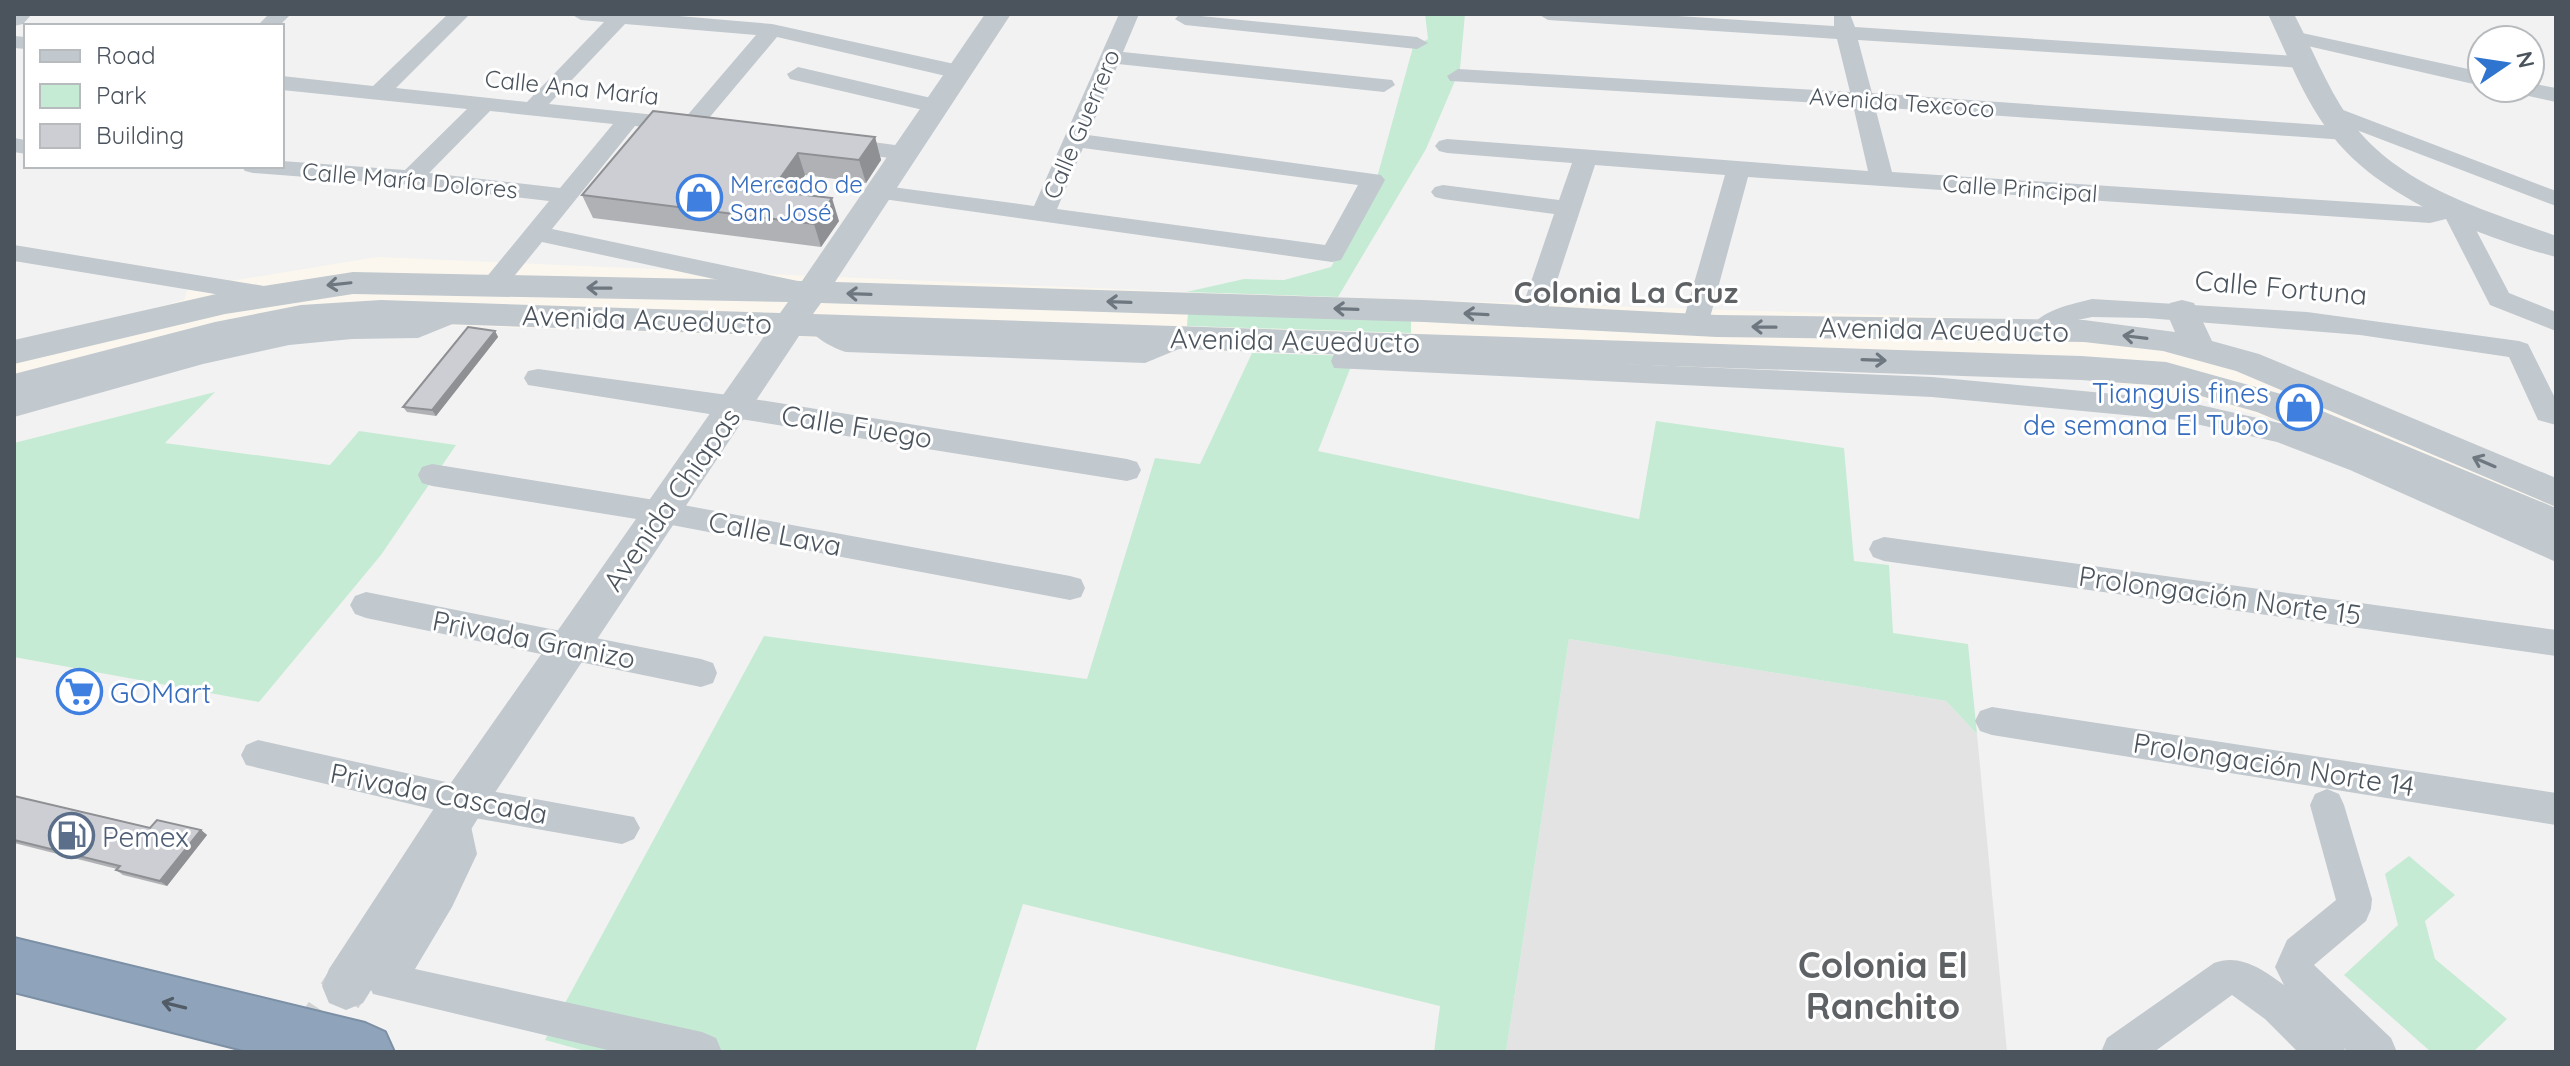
<svg xmlns="http://www.w3.org/2000/svg" width="2570" height="1066" viewBox="0 0 2570 1066" font-family="Quicksand,sans-serif">
  <style>
    .commercial { fill: #fbf7ee }
    .education { fill: #e4e3e3 }
    .green { fill: #c6ebd4 }
    .lines { fill: none; stroke-linecap: round; stroke-linejoin: round }
    .tertiary-tunnel { stroke: #d1d2d4; stroke-width: 45; stroke-dasharray: 45 22; stroke-linecap: butt }
    .motorway-casing { stroke: #7b8fa5; stroke-width: 4 }
    .minor { fill: #c1c8ce; fill-rule: evenodd }
    .tertiary { fill: #c1c8ce; fill-rule: evenodd }
    .motorway { fill: #8fa4ba; fill-rule: evenodd }
    .wall { fill: #afb1b5 }
    .shaded-wall { fill: #8f9094 }
    .building { fill: #ccced3; stroke: #8f9094; stroke-width: 2 }
    .oneway { stroke: #6e777f }
    .oneway2 { stroke: #525c66 }
    .labels { text-anchor: middle; dominant-baseline: central; stroke-width: 6; stroke-linejoin: round; paint-order: stroke }
    .far-street-label { font-size: 24px; fill: #4b545d; stroke: #fff }
    .far-shop-label { font-size: 24px; fill: #366cbe; stroke: #fff; text-anchor: start }
    .street-label { font-size: 28px; fill: #4b545d; stroke: #fff }
    .shop-label { font-size: 28px; fill: #366cbe; stroke: #fff; text-anchor: end }
    .service-label { font-size: 28px; fill: #4e5e75; stroke: #fff; text-anchor: start }
    .neighbourhood-label { font-size: 30px; font-weight: bold; fill: #5f6265; stroke: #fff }
    .near-neighbourhood-label { font-size: 36px; font-weight: bold; fill: #5f6265; stroke: #fff }
  </style>
  <rect width="100%" height="100%" fill="#f3f2f2"/>
  <polygon class="commercial" points="377,257 1186,292 2061,321 2168,333 2556,486 2556,547 2271,419 2191,397 2098,380 380,323 14,397 14,346 184,300 188,288"/>
  <polygon class="education" points="1569,639 1946,701 1977,734 2007,1052 1506,1052"/>
  <g class="green">
    <polygon points="1425,14 1465,14 1460,69 1426,149 1338,297 1186,292 1244,279 1284,280 1331,267 1373,192 1413,47 1428,39"/>
    <polygon points="1188,313 1411,321 1411,333 1187,326"/>
    <polygon points="1252,353 1355,356 1318,451 1639,519 1656,421 1844,448 1854,561 1889,565 1893,633 1968,644 1977,734 1946,701 1569,639 1506,1052 1434,1052 1440,1006 1023,904 975,1052 589,1052 545,1040 764,636 1087,679 1155,458 1200,464"/>
    <polygon points="215,392 165,443 330,465 359,431 456,445 381,555 259,702 14,657 14,443"/>
    <polygon points="2409,856 2455,895 2425,921 2435,959 2507,1019 2473,1052 2431,1052 2344,975 2398,925 2385,874"/>
  </g>
  <g class="lines">
    <polyline class="tertiary-tunnel" points="303,1052 346,986"/>
    <defs>
      <polygon id="motorway" points="14,938 365,1023 385,1032 394,1052 251,1052 14,992"/>
    </defs>
    <use href="#motorway" class="motorway-casing"/>
    <g class="minor">
      <polygon points="269,14 291,14 279,26 257,26"/>
      <path d="M448,14H470L396,88L527,102L604,22L581,20L571,14H655L772,24L959,65L970,72L959,79L777,37L699,130L686,132L635,126L552,229L793,280L802,282L806,288L802,294L793,296L542,242L502,291L493,293L484,291L480,285L549,201L411,185L253,173L245,171L241,166H282V161L405,170L467,109L282,90V76L373,86ZM625,24L756,35L685,118L549,104ZM490,111L613,124L560,188L429,173Z"/>
      <path d="M1119,14H1139L1123,52L1392,80L1395,85L1384,92L1118,64L1088,135L1381,175L1385,180L1341,260L1332,262L869,197L865,192L869,187L877,185L1034,206ZM1083,148L1358,185L1325,245L1057,209Z"/>
      <polygon points="1180,14 1417,37 1428,43 1417,49 1185,25 1175,19"/>
      <polygon points="1538,14 1646,14 1834,26 1834,14 1850,14 1855,27 2310,57 2313,62 2302,68 1858,40 1872,93 2349,127 2322,117 2319,112 2322,107 2330,105 2556,191 2556,206 2354,129 2356,133 2353,138 2345,140 1875,107 1892,172 2430,207 2454,203 2463,205 2509,293 2556,312 2556,331 2490,305 2446,219 2430,223 1748,177 1708,325 1704,331 1695,334 1686,331 1682,325 1725,175 1595,165 1545,317 1541,323 1532,326 1523,323 1519,317 1554,214 1443,199 1435,197 1431,192 1435,187 1443,185 1559,200 1572,163 1447,153 1439,151 1435,146 1439,141 1447,139 1868,171 1853,105 1450,81 1447,76 1458,69 1850,92 1837,39 1548,20"/>
      <polygon points="2293,31 2482,72 2482,86 2286,41 2282,37 2286,33"/>
      <polygon points="14,36 26,37 26,49 14,48"/>
      <polygon points="798,67 944,101 947,106 936,113 790,79 787,74"/>
      <polygon points="2530,83 2556,88 2556,102 2515,93 2512,88 2530,88"/>
      <polygon points="14,138 26,140 26,154 14,152"/>
      <polygon points="841,138 903,146 911,148 915,153 911,158 903,160 833,150 830,145 833,140"/>
      <polygon points="14,245 264,286 273,288 277,294 273,300 264,302 14,261"/>
      <path d="M2092,299L2307,312L2519,341L2528,344L2556,400V425L2538,420L2509,357L2360,335L2146,318L2092,317L2073,321L2042,339L2033,336L2029,330C2042,309 2070,305 2092,299Z"/>
      <polygon points="456,304 465,307 469,313 465,319 418,338 352,339 289,345 203,364 14,417 14,397 203,346 289,327 352,321 415,320"/>
      <path d="M818,315L852,334L1142,345L1182,329L1191,332L1195,338L1191,344L1145,363L846,352C832,348 813,337 805,324L809,318Z"/>
      <polygon points="1344,352 1932,377 2178,400 2292,426 2370,456 2556,537 2556,562 2350,470 2277,442 2178,420 1932,397 1334,368 1331,361 1334,354"/>
      <polygon points="538,369 735,396 1127,459 1137,462 1141,470 1137,478 1127,481 528,385 524,378 528,371"/>
      <polygon points="432,464 661,501 1070,576 1081,579 1085,588 1081,597 1070,600 661,523 432,486 422,483 418,475 422,467"/>
      <polygon points="1884,537 2556,630 2556,656 1884,561 1873,557 1869,549 1873,541"/>
      <polygon points="366,592 701,659 713,663 717,673 713,683 701,687 366,618 355,614 350,605 355,596"/>
      <polygon points="1992,707 2556,793 2556,825 1992,735 1980,731 1975,721 1980,711"/>
      <path d="M258,740L464,786L634,817L640,828L634,839L622,844L469,817L477,854L452,907L415,969L702,1032L716,1038L722,1052H616L373,994L367,981L373,968C387,944 436,877 441,854C444,838 433,827 440,811L246,765L241,755L246,745Z"/>
      <path d="M2327,789L2339,794L2344,805L2372,899L2371,909L2366,921L2314,965L2391,1038L2397,1052H2348L2344,1048L2346,1052H2298L2265,1019L2232,995L2154,1052H2101L2107,1038L2214,963C2239,953 2263,969 2284,985L2275,967L2287,940L2336,900L2310,805L2315,794Z"/>
    </g>
    <g class="tertiary">
      <polygon points="14,14 32,14 23,24 14,26"/>
      <polygon points="985,14 1011,14 835,282 1424,300 1717,315 2084,320 2175,332 2166,311 2170,303 2182,300 2194,303 2212,341 2259,354 2556,478 2556,507 2236,371 2163,351 2084,342 1717,337 1424,322 821,303 813,314 2081,356 2166,362 2281,394 2556,508 2556,538 2257,412 2166,386 2081,380 799,336 480,815 363,1003 346,1010 329,1003 322,986 329,969 448,787 765,335 381,322 301,327 215,344 14,398 14,374 215,322 301,305 381,300 780,313 788,302 353,294 225,314 14,364 14,340 225,292 353,272 802,281"/>
      <path d="M2268,14H2294C2312,48 2326,85 2348,117C2395,185 2482,209 2556,236V257C2483,238 2381,198 2334,138C2304,101 2288,56 2268,14Z"/>
    </g>
    <use href="#motorway" class="motorway"/>
  </g>
  <g class="wall">
    <polygon points="875,137 881,160 866,183 805,175 793,194 839,221 821,247 593,218 582,195"/>
    <polygon points="495,331 498,337 436,416 407,412 403,407"/>
    <polygon points="14,796 150,828 201,830 207,835 167,886 123,875 116,870 117,869 14,843"/>
  </g>
  <g class="shaded-wall">
    <polygon points="875,137 881,160 866,183 859,160"/>
    <polygon points="798,153 805,175 779,214 771,191"/>
    <polygon points="832,198 839,221 821,247 814,224"/>
    <polygon points="495,331 498,337 436,416 432,410"/>
    <polygon points="201,830 207,835 167,886 160,881"/>
  </g>
  <g class="building">
    <polygon points="653,111 875,137 859,160 798,153 771,191 832,198 814,224 582,195"/>
    <polygon points="468,327 495,331 432,410 403,407"/>
    <polygon points="14,796 150,828 157,820 201,830 160,881 116,870 120,866 14,840"/>
  </g>
  <defs><path id="oneway-shaft" d="M-6 0H5M1.5-3L5.5 0L1.5 3" fill="none" stroke-width="1.6" stroke-linecap="round" stroke-linejoin="round" transform="scale(2)"/></defs>
  <g class="oneway">
    <use href="#oneway-shaft" transform="translate(339 284) rotate(174)"/>
    <use href="#oneway-shaft" transform="translate(599 288) rotate(-179)"/>
    <use href="#oneway-shaft" transform="translate(859 294) rotate(-178)"/>
    <use href="#oneway-shaft" transform="translate(1119 302) rotate(-178)"/>
    <use href="#oneway-shaft" transform="translate(1346 309) rotate(-178)"/>
    <use href="#oneway-shaft" transform="translate(1476 314) rotate(-177)"/>
    <use href="#oneway-shaft" transform="translate(1764 327) rotate(-179)"/>
    <use href="#oneway-shaft" transform="translate(2135 337) rotate(-173)"/>
    <use href="#oneway-shaft" transform="translate(1874 360) rotate(2)"/>
    <use href="#oneway-shaft" transform="translate(2484 462) rotate(-157)"/>
  </g>
  <use class="oneway2" href="#oneway-shaft" transform="translate(174 1005) rotate(-166)"/>
  <defs>
    <symbol id="shop-ring" viewBox="-11 -11 22 22"><circle r="9.5" fill="#fff" stroke="#3f7fe0" stroke-width="1.5"/><path d="M-5-2.5h2.3a2.7 3.5 0 0 1 5.4 0H5L5.5 6h-11ZM-1.5-2.5h3a1.5 2.3 0 0 0-3 0Z" fill="#3f7fe0"/></symbol>
    <symbol id="supermarket-ring" viewBox="-11 -11 22 22"><circle r="9.5" fill="#fff" stroke="#3f7fe0" stroke-width="1.5"/><path d="M-6-5.5h2.5l.6 2H6L4.5 2H-2.5L-4.4-4H-6ZM-1.5 3.2a1.3 1.3 0 1 0 .1 0ZM3 3.2a1.3 1.3 0 1 0 .1 0Z" fill="#3f7fe0"/></symbol>
    <symbol id="fuel-ring" viewBox="-11 -11 22 22"><circle r="9.5" fill="#fff" stroke="#5c6f8a" stroke-width="1.5"/><path d="M-5.5-6h7V0h2V4h1.3V-2.5L3-4.5l.8-.8L6-3V5H2.5V1h-1V6h-7ZM-4.2-4.7v3.2H.2V-4.7Z" fill="#5c6f8a"/></symbol>
  </defs>
  <g fill-rule="evenodd">
    <use href="#shop-ring" x="674" y="172" width="51" height="51"/>
    <use href="#shop-ring" x="2274" y="382" width="51" height="51"/>
    <use href="#supermarket-ring" x="54" y="666" width="51" height="51"/>
    <use href="#fuel-ring" x="46" y="810" width="51" height="51"/>
  </g>
  <g class="labels">
    <g class="far-street-label">
      <text transform="translate(572 87) rotate(6)">Calle Ana María</text>
      <text transform="translate(1902 102) rotate(4)">Avenida Texcoco</text>
      <text transform="translate(1081 124) rotate(-67)">Calle Guerrero</text>
      <text transform="translate(410 180) rotate(5)">Calle María Dolores</text>
      <text transform="translate(2020 188) rotate(4)">Calle Principal</text>
    </g>
    <g class="far-shop-label">
      <text x="730" y="184">Mercado de<tspan x="730" dy="28">San José</tspan></text>
    </g>
    <g class="street-label">
      <text transform="translate(2281 287) rotate(5)">Calle Fortuna</text>
      <text transform="translate(647 319) rotate(2)">Avenida Acueducto</text>
      <text transform="translate(1944 329) rotate(1)">Avenida Acueducto</text>
      <text transform="translate(1295 340) rotate(1)">Avenida Acueducto</text>
      <text transform="translate(857 426) rotate(9)">Calle Fuego</text>
      <text transform="translate(671 499) rotate(-55)">Avenida Chiapas</text>
      <text transform="translate(775 533) rotate(11)">Calle Lava</text>
      <text transform="translate(2220 595) rotate(8)">Prolongación Norte 15</text>
      <text transform="translate(534 639) rotate(11)">Privada Granizo</text>
      <text transform="translate(2274 764) rotate(9)">Prolongación Norte 14</text>
      <text transform="translate(439 793) rotate(11)">Privada Cascada</text>
    </g>
    <g class="shop-label">
      <text x="2269" y="392">Tianguis fines<tspan x="2269" dy="32">de semana El Tubo</tspan></text>
      <text x="110" y="692" text-anchor="start">GOMart</text>
    </g>
    <g class="service-label">
      <text x="102" y="836">Pemex</text>
    </g>
    <g class="neighbourhood-label">
      <text x="1626" y="292">Colonia La Cruz</text>
    </g>
    <g class="near-neighbourhood-label">
      <text x="1883" y="964">Colonia El<tspan x="1883" dy="41">Ranchito</tspan></text>
    </g>
  </g>
  <rect width="2570" height="1066" fill="none" stroke="#4b545d" stroke-width="32"/>
  <rect x="24" y="24" width="260" height="144" fill="#ffffff" stroke="#b7bbbe" stroke-width="2"/>
  <rect x="40" y="50" width="40" height="12" fill="#c1c8ce" stroke="#b7bbbe" stroke-width="2"/>
  <text x="96" y="64" font-size="24" fill="#4b545d">Road</text>
  <rect x="40" y="84" width="40" height="24" fill="#c6ebd4" stroke="#b7bbbe" stroke-width="2"/>
  <text x="96" y="104" font-size="24" fill="#4b545d">Park</text>
  <rect x="40" y="124" width="40" height="24" fill="#ccced3" stroke="#b7bbbe" stroke-width="2"/>
  <text x="96" y="144" font-size="24" fill="#4b545d">Building</text>
  <g transform="translate(2506 64) rotate(77)"><circle r="38" fill="#ffffff" stroke="#b7bbbe" stroke-width="2"/>
  <path d="M0-6L14 30L0 20L-14 30Z" fill="#2f75d0"/>
  <text y="-12" font-size="22" font-weight="bold" text-anchor="middle" fill="#4b545d">N</text>
  </g>
</svg>
